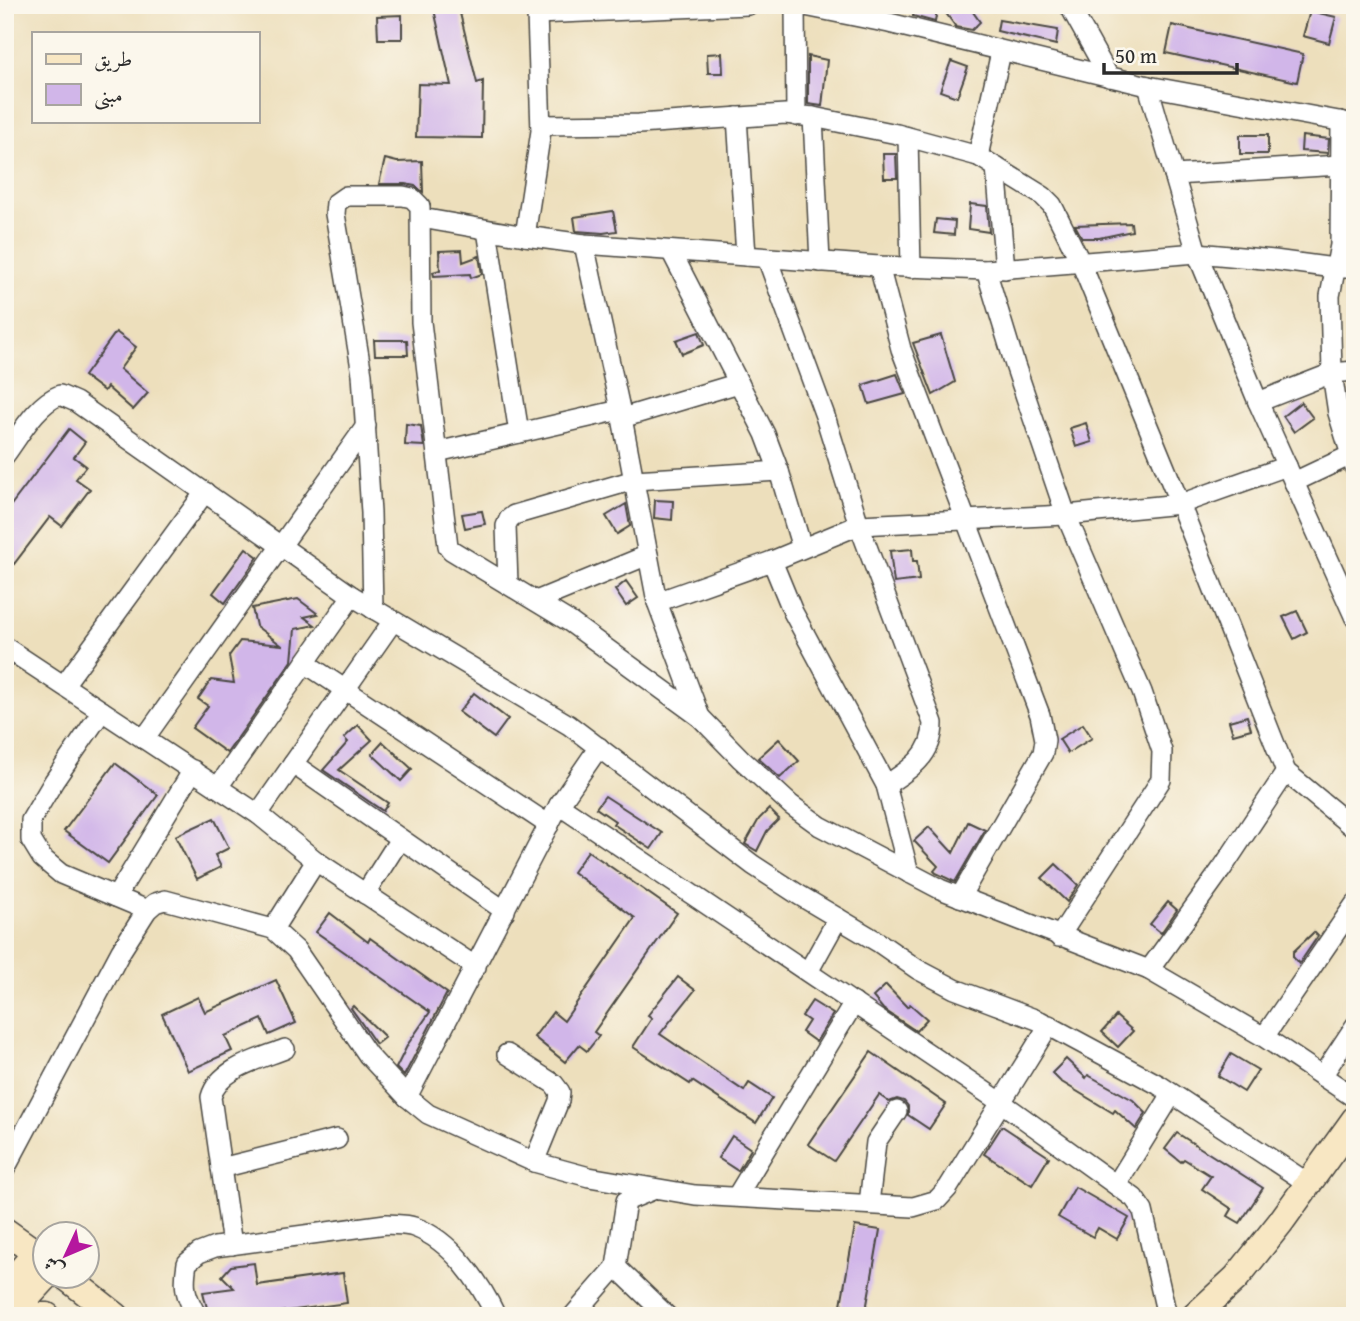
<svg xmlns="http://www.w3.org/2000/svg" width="1360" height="1321" viewBox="0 0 1360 1321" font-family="'Gentium Book Plus',Amiri,serif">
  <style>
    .building { fill: #d1b6e9 }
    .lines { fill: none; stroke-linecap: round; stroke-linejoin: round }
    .street-casing { stroke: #484641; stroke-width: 22 }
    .secondary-casing { stroke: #484641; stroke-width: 29 }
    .street { stroke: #fff; stroke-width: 19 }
    .secondary { stroke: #f8e7c3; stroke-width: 26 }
  </style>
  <rect width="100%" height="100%" fill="#fbf7ec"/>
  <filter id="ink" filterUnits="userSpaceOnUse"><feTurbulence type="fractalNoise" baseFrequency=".0143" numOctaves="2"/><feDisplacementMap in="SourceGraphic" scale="14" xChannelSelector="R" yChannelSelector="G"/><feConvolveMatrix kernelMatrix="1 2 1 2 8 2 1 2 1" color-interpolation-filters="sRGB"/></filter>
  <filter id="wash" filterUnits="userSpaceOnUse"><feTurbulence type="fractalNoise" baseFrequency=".00686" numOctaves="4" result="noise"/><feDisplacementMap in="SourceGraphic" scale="28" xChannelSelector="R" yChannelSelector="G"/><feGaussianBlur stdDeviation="1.57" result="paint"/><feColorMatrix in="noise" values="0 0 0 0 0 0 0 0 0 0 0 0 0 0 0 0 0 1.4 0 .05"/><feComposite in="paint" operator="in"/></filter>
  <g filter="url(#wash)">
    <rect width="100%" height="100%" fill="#eddfbc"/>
    <g id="blocks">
      <g class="building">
        <polygon points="433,5 458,5 477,83 483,81 482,138 416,137 418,84 451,85"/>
        <polygon points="915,5 938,5 935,22 913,16"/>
        <polygon points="940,5 968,5 980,22 972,30 956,27"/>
        <polygon points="1310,11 1336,17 1329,43 1303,36"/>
        <polygon points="402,15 402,39 378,39 377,16"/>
        <polygon points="999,20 1058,30 1056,45 997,31"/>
        <polygon points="1172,25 1303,54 1297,82 1166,53"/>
        <polygon points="722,53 723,73 708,73 707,54"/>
        <polygon points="808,56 827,60 822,106 808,104"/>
        <polygon points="951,61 968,67 957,97 940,91"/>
        <rect x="1240" y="135" width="28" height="19"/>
        <polygon points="1302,136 1329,139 1328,153 1301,151"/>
        <polygon points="883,154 896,154 897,178 884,178"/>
        <polygon points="385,159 397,162 422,161 423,192 415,186 405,184 379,184"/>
        <polygon points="970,204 987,206 989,232 968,229"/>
        <polygon points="613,211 617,231 603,233 576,231 574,217"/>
        <polygon points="936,219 955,221 954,235 934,233"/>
        <polygon points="1131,223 1132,231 1099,238 1082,238 1075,225"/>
        <polygon points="462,250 463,262 479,256 482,274 471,278 470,274 434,276 433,272 440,270 439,251"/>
        <polygon points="116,332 136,347 120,369 148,393 133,410 107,387 104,391 84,376"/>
        <polygon points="699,332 704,345 682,354 676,340"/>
        <polygon points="941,335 955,382 933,395 913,343"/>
        <polygon points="374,340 407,340 408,355 375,355"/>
        <polygon points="897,374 905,394 869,404 863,385"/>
        <polygon points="1301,402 1313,418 1294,432 1283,416"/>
        <polygon points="1086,423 1092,442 1076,447 1070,428"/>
        <polygon points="406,424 421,426 424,446 405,445"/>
        <polygon points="69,429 85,442 74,457 86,466 76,479 90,489 62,526 50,517 14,564 5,557 5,513"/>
        <polygon points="655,500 673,501 672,520 654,518"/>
        <polygon points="626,504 630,526 617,534 606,516"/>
        <polygon points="482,511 485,524 465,528 462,514"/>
        <polygon points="246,548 258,557 225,603 213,593"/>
        <polygon points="912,549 913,561 917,561 919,580 894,583 890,551"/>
        <polygon points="626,581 638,598 626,606 615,590"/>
        <polygon points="298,599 318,614 304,617 315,625 295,629 292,661 227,753 192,728 208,706 198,699 211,680 234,683 229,656 240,641 281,645 256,626 252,608"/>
        <polygon points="1297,611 1307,632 1294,639 1283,617"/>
        <polygon points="474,693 508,719 494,738 459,712"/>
        <polygon points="1247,716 1251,729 1233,734 1229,721"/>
        <polygon points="1083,724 1092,738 1068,753 1059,739"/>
        <polygon points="358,725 372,740 339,770 388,803 383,811 323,770 348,742 344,738"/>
        <polygon points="779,739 799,761 780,778 758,758"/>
        <polygon points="383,742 412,769 401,781 372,754"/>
        <polygon points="115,763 158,795 108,863 64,831"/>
        <polygon points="605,796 662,833 651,849 613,824 615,821 596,808"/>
        <polygon points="769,809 779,819 767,831 757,851 745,844 759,819"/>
        <polygon points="214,818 229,848 215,855 221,867 197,879 175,836"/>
        <polygon points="968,822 985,830 955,882 936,873 934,871 938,866 914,841 929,827 953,853"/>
        <polygon points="588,851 677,913 594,1032 599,1036 587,1051 579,1045 565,1062 534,1037 553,1012 564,1021 635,918 573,872"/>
        <polygon points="1056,864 1078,885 1067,902 1042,878"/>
        <polygon points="1168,902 1177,910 1161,933 1150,924"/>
        <polygon points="330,913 368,942 370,938 447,993 404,1076 396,1068 408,1044 430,1012 316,932"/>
        <polygon points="1314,932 1318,936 1299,964 1293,957 1293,952"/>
        <polygon points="678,977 695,990 660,1034 744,1091 749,1083 772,1098 756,1123 692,1081 690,1084 633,1047 652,1018 648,1015"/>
        <polygon points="276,980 296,1023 269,1035 262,1019 225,1036 232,1051 188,1071 162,1014 198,997 205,1012"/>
        <polygon points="886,985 907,1007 910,1004 927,1019 916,1031 883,1009 873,997"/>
        <polygon points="812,1001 833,1014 816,1042 802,1032 809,1021 802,1016"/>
        <polygon points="353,1006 385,1037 376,1044 351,1008"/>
        <polygon points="1116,1016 1133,1031 1118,1047 1102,1032"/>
        <polygon points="871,1052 946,1104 929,1129 908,1115 908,1106 904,1101 897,1099 889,1102 879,1095 834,1161 808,1144"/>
        <polygon points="1231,1054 1258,1070 1244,1092 1218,1076"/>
        <polygon points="1066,1059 1086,1078 1088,1075 1133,1100 1146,1113 1136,1129 1115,1110 1113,1113 1060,1081 1052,1073"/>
        <polygon points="1002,1126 1049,1157 1032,1185 984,1154"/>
        <polygon points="1177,1133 1263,1188 1240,1223 1228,1216 1232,1209 1202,1189 1211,1176 1184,1159 1181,1162 1165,1149"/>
        <polygon points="732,1136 751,1149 738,1171 718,1158"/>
        <polygon points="1075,1187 1129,1218 1117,1239 1098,1228 1093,1237 1058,1217"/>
        <polygon points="855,1226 880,1230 865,1316 839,1316"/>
        <polygon points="254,1263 257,1285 343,1273 347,1303 251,1316 209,1316 203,1292 234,1288 222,1276 231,1266"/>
      </g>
    </g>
  </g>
  <g filter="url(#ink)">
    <use href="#blocks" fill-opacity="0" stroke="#484641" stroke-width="2"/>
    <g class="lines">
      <defs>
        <g id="street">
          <polyline points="795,5 796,116"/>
          <polyline points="800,5 889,23 1148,86 1355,124"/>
          <polyline points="1069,5 1109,77"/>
          <polyline points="537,14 748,5"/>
          <polyline points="1148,86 1197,253 1258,402 1355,618"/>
          <polyline points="737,117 746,256"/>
          <polyline points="813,117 820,262"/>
          <polyline points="1341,121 1340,245 1330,296 1332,373 1338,413 1355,468"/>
          <polyline points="541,125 639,124 785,114 813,117 897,134 978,156 1043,196 1052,205 1081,263 1180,504 1286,772 1355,829"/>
          <polyline points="908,137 911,268"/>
          <polyline points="978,156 1001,52"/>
          <polyline points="996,167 1005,269"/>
          <polyline points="1174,175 1340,165"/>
          <polyline points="421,218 525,236 584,244 879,266 986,270 1197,253 1274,260 1334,268 1355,268"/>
          <polyline points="487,230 519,433"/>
          <polyline points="525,236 541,131 537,14 535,5"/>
          <polyline points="584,244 622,418 657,602 700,717"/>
          <polyline points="671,251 765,434 779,471 802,548"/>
          <path d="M767,258L825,416L859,525L933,723C933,755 911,769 886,785"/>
          <polyline points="879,266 901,349 1040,715 1045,740 1043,753 960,897"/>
          <polyline points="986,270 1015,365 1066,515 1142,692 1162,751 1161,780 1059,937"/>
          <polyline points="1258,402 1332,373 1355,371"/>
          <polyline points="622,418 739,383"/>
          <polyline points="437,452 620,410"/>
          <path d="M5,455C20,435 36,404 60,395L76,402L352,596L569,725L753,865L799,895L878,942L917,969L955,989L1040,1021L1159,1085L1309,1184"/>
          <polyline points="1294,482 1349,456 1355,456"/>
          <polyline points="772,561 793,612 886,785 909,873"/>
          <polyline points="508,584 506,526 509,519 514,515 634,480 779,471"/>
          <polyline points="536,601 648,555"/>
          <polyline points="657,602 772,561 859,525 1066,515 1180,504 1287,466"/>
          <polyline points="373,609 371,513 362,374 335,214 336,203 346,196 403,196 412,198 420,206 421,322 448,546 451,550 570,622 700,717 741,759 791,805 820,826 940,889 1149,970 1264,1037 1355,1098"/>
          <polyline points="5,647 258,814 316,861 273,929"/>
          <polyline points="305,663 549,825"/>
          <polyline points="64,685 205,492"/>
          <polyline points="102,711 54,781 31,820 31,840 42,858 61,874 147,910"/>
          <polyline points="144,739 366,426"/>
          <polyline points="293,764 505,911"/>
          <polyline points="218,787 352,596"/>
          <polyline points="559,805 1002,1103 1134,1198 1143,1211 1167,1316"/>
          <polyline points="258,814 393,621"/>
          <polyline points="316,861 476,967"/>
          <polyline points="365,894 400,839"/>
          <polyline points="116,897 193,770"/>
          <polyline points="1149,970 1223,867 1286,772"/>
          <polyline points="808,972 838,918"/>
          <polyline points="1264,1037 1355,904"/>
          <polyline points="507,1054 554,1084 560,1092 559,1101 534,1162 589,1177 695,1195 913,1207 937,1200 948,1188 1049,1025"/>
          <polyline points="1322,1076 1355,1026"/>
          <polyline points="407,1097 559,805 599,747"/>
          <polyline points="221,1168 337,1139"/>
          <polyline points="5,1169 121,951 147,910 155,903 165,900 273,929 296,950 368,1055 407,1097 428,1114 534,1162"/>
          <polyline points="1116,1185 1172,1094"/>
          <polyline points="737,1196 854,1003"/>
          <polyline points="869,1204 876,1142 897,1111"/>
          <path d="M232,1245L211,1097C219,1068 260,1059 285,1049"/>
          <polyline points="616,1267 667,1316"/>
          <path d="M197,1316C185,1295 183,1287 187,1263L199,1253L215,1247L386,1224C395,1225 406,1224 414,1227C451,1240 480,1282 496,1316"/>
          <polyline points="573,1316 616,1267 626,1201 655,1189"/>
        </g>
        <g id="secondary">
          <polyline points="5,1231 46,1260"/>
          <polyline points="65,1276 116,1316"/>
          <polyline points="5,1289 36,1253"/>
          <polyline points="10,1316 47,1276"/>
          <polyline points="36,1316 47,1316"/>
          <polyline points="1195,1316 1236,1278 1280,1223 1355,1119"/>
        </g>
      </defs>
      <use href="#street" class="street-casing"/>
      <use href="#secondary" class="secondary-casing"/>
      <use href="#street" class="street"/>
      <use href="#secondary" class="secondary"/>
    </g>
  </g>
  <rect width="1360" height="1321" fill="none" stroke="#fbf7ec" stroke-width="28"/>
  <rect x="32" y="32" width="228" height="91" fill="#fbf7ec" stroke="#a8a59f" stroke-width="2"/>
  <rect x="46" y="54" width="35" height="10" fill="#f8e7c3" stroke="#a8a59f" stroke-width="2"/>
  <text x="94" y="66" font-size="21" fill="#2b2b2b">طريق</text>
  <rect x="46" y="84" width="35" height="21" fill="#d1b6e9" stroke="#a8a59f" stroke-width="2"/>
  <text x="94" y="102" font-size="21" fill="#2b2b2b">مبنى</text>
  <g transform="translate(66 1255) rotate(226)"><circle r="33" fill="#fbf7ec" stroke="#a8a59f" stroke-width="2"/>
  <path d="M0-5L12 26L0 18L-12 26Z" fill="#b5179e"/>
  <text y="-10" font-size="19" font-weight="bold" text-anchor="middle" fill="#2b2b2b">ش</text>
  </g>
  <path d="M1104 63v10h133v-10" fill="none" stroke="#2b2b2b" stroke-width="3.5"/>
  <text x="1115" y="63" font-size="21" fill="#2b2b2b" stroke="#fbf7ec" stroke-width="5" paint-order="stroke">50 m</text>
</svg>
